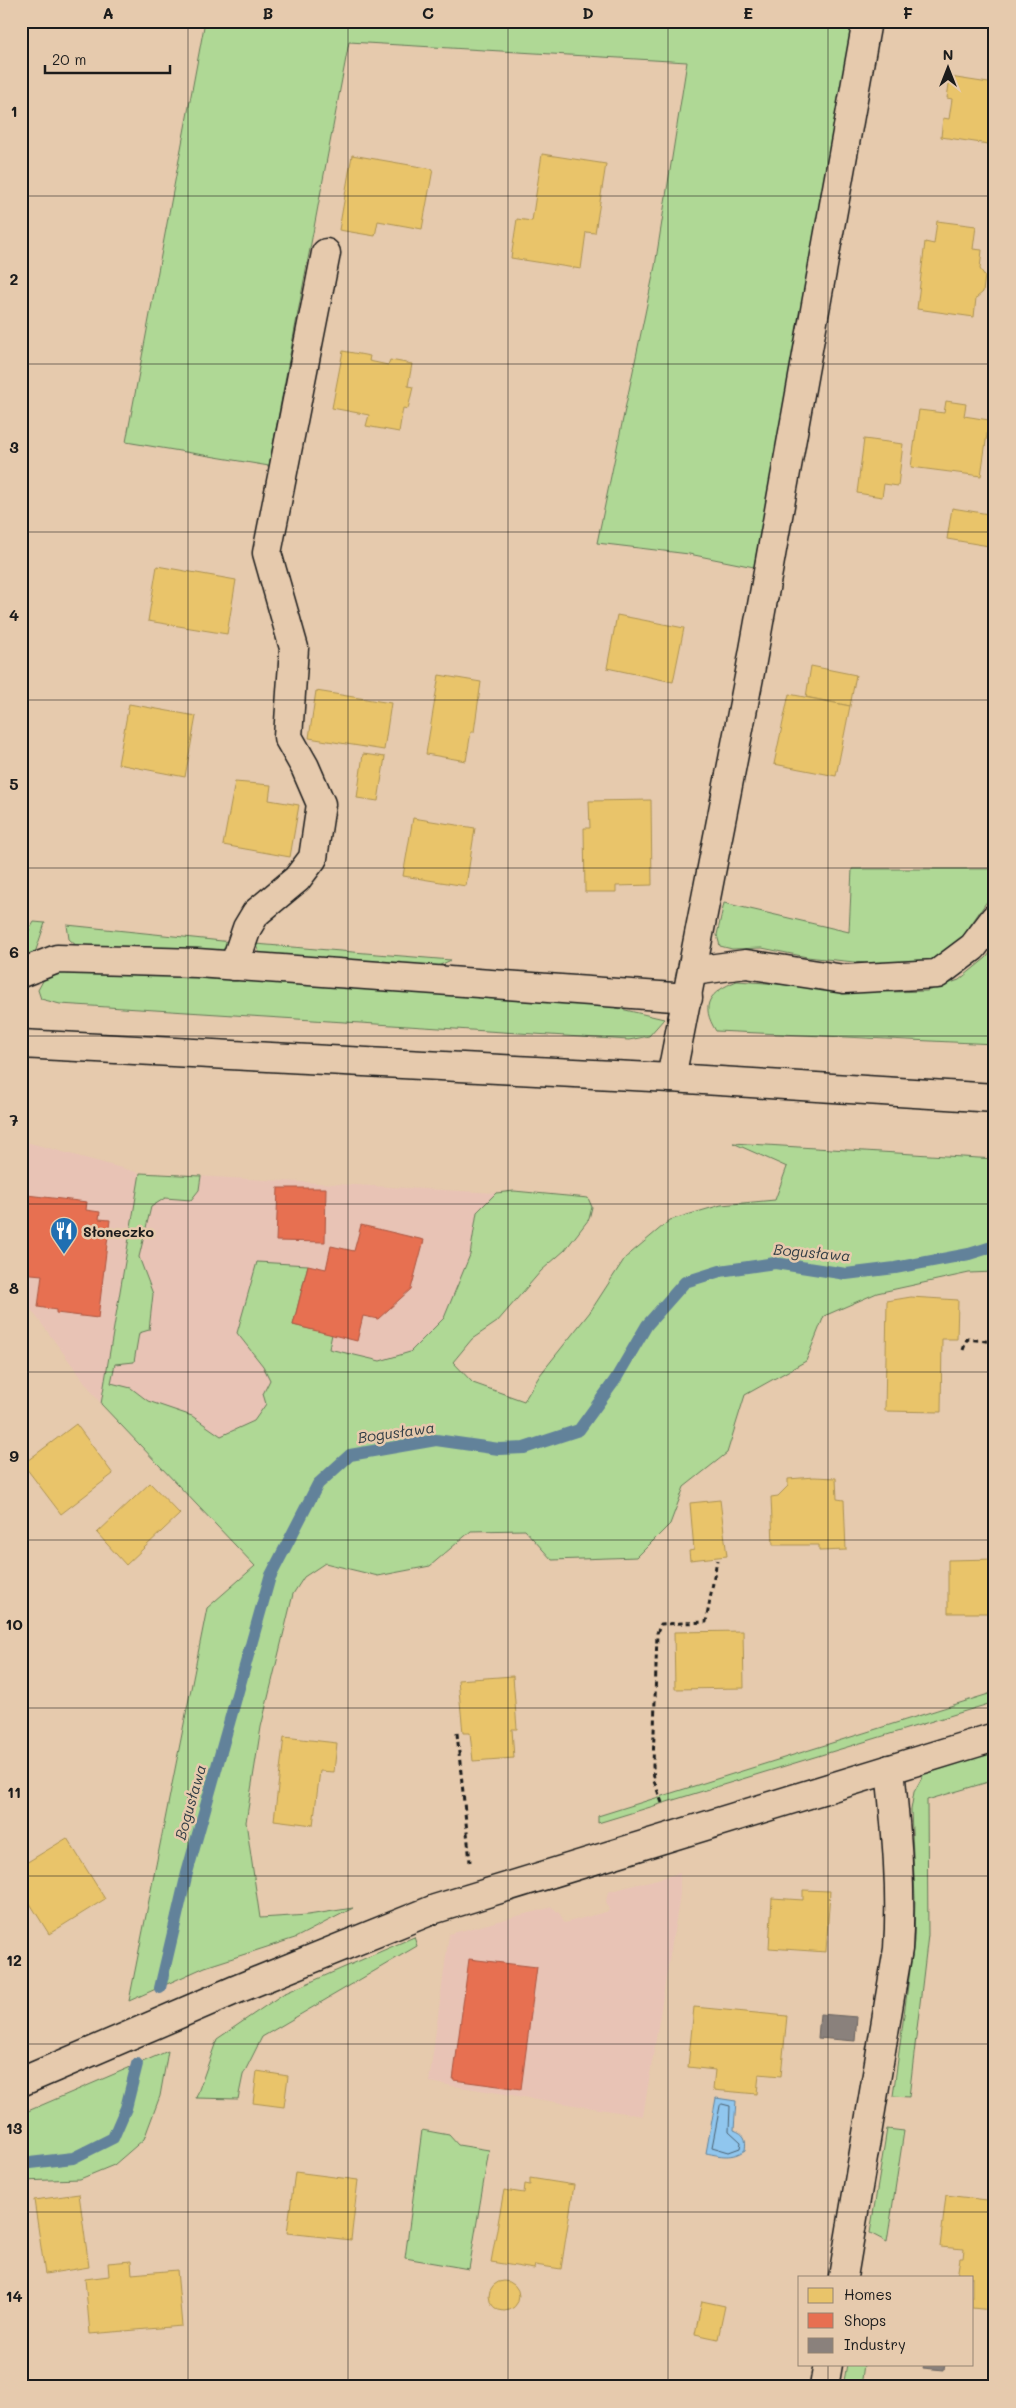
<svg xmlns="http://www.w3.org/2000/svg" width="1016" height="2408" viewBox="0 0 1016 2408" font-family="Mali,sans-serif">
  <style>
    .built { fill: #e8c3b5 }
    .green { fill: #afd895; stroke: #667a58 }
    .water { fill: #90c6ee; stroke: #62829a }
    .homes { fill: #e9c46a; stroke: #ac9253 }
    .shops { fill: #e76f51; stroke: #aa5641 }
    .industry { fill: #8a817c; stroke: #69635f }
    .lines { fill: none; stroke-linecap: round; stroke-linejoin: round }
    .shore { stroke: #4a6070; stroke-width: 1 }
    .stream { stroke: #62829a; stroke-width: 12 }
    .minor-casing { stroke: #1c1c1c; stroke-width: 31 }
    .major-casing { stroke: #1c1c1c; stroke-width: 31 }
    .path { stroke: #1c1c1c; stroke-width: 3; stroke-dasharray: 5 4; stroke-linecap: butt }
    .minor { stroke: #e6caad; stroke-width: 28 }
    .major { stroke: #e6caad; stroke-width: 28 }
    .grid { fill: none; stroke: #1c1c1c; stroke-width: 1; stroke-opacity: 0.55 }
    .labels { text-anchor: middle; dominant-baseline: central; stroke-width: 5; stroke-linejoin: round; paint-order: stroke }
    .poi-label { font-size: 14px; font-weight: bold; fill: #1c1c1c; stroke: #e6caad; text-anchor: start }
    .water-label { font-size: 15px; font-style: italic; fill: #333e46; stroke: #e6caad }
    .neatline { fill: none; stroke: #1c1c1c; stroke-width: 2 }
    .grid-label { font-size: 16px; text-anchor: middle; font-weight: bold; fill: #1c1c1c }
  </style>
  <rect width="100%" height="100%" fill="#e6caad"/>
  <filter id="ink" filterUnits="userSpaceOnUse"><feTurbulence type="fractalNoise" baseFrequency=".02" numOctaves="2"/><feDisplacementMap in="SourceGraphic" scale="10" xChannelSelector="R" yChannelSelector="G"/><feConvolveMatrix kernelMatrix="1 2 1 2 8 2 1 2 1" color-interpolation-filters="sRGB"/></filter>
  <g filter="url(#ink)">
    <g class="built">
      <polygon points="26,1142 140,1173 496,1193 477,1212 452,1362 219,1529 101,1404 21,1296 21,1177"/>
      <polygon points="680,1873 680,1895 643,2116 429,2082 449,1934 552,1907 560,1914 564,1923 609,1911 606,1901 608,1892"/>
    </g>
    <g class="green">
      <polygon points="205,21 856,21 754,567 689,554 597,543 655,266 687,62 349,42 269,466 126,442"/>
      <polygon points="852,869 995,869 995,890 960,940 932,960 882,965 807,957 762,948 732,949 720,946 717,935 724,903 849,932"/>
      <polygon points="34,922 45,923 36,950 21,965 21,944"/>
      <polygon points="67,925 232,942 224,951 78,947 69,939"/>
      <polygon points="255,944 451,960 436,967 272,958 260,954"/>
      <path d="M995,947V1044L716,1031C699,1004 710,992 737,981L892,992L927,991L959,980L986,958Z"/>
      <polygon points="57,971 149,972 591,1002 664,1019 649,1036 629,1040 60,1004 41,999 38,990 44,979"/>
      <polygon points="733,1143 995,1159 995,1272 969,1273 877,1293 824,1316 806,1361 745,1395 727,1453 684,1487 670,1524 637,1557 552,1560 525,1530 471,1531 430,1566 378,1576 325,1563 304,1577 293,1594 261,1727 246,1822 260,1918 308,1915 353,1908 295,1938 205,1967 129,2001 207,1608 255,1566 101,1404 140,1173 201,1176 199,1190 191,1200 165,1198 151,1207 139,1257 153,1294 149,1330 139,1333 134,1362 115,1364 111,1383 131,1388 148,1401 192,1416 221,1436 254,1421 266,1404 263,1394 270,1380 263,1366 237,1333 257,1262 308,1265 293,1325 332,1334 329,1349 380,1361 410,1352 444,1318 470,1255 477,1212 496,1193 514,1191 588,1198 592,1207 589,1219 565,1250 541,1271 497,1322 472,1339 453,1362 473,1383 524,1401 540,1375 590,1312 625,1258 670,1220 721,1205 775,1200 787,1167"/>
      <polygon points="995,1692 995,1702 598,1823 598,1816"/>
      <polygon points="995,1752 995,1780 927,1800 928,1935 909,2097 893,2096 914,1941 915,1898 911,1810 914,1792 924,1774"/>
      <polygon points="414,1937 417,1946 262,2037 243,2075 238,2099 196,2098 217,2039 283,1994"/>
      <polygon points="168,2051 160,2096 144,2139 114,2165 80,2179 21,2181 21,2114"/>
      <polygon points="887,2129 904,2131 887,2242 870,2233"/>
      <polygon points="422,2130 449,2135 458,2145 489,2150 469,2269 405,2258"/>
      <polygon points="847,2364 864,2364 861,2387 843,2387"/>
    </g>
    <path class="water" d="M716,2098L736,2101L734,2130C744,2134 747,2138 745,2150C732,2159 721,2156 706,2153Z"/>
    <g class="homes">
      <polygon points="950,77 995,84 995,145 941,137 943,118 949,119 952,99 947,98"/>
      <polygon points="542,154 606,164 595,233 586,232 581,269 511,258 517,219 532,221"/>
      <polygon points="352,155 433,169 422,229 378,221 375,236 339,230"/>
      <polygon points="937,221 976,226 973,249 982,250 980,269 985,276 983,292 976,298 974,317 917,309 925,242 934,244"/>
      <polygon points="343,351 370,356 369,361 388,365 390,360 412,364 408,386 413,387 408,409 403,408 399,432 366,426 369,415 332,408"/>
      <polygon points="946,401 966,404 964,416 989,420 981,476 911,467 919,410 944,413"/>
      <polygon points="864,439 903,444 898,486 884,484 882,497 857,493"/>
      <polygon points="952,508 995,515 995,547 947,539"/>
      <polygon points="157,566 236,580 227,634 148,621"/>
      <polygon points="617,615 684,628 673,682 607,668"/>
      <polygon points="811,666 856,675 850,706 806,697"/>
      <polygon points="439,675 481,682 474,732 471,732 466,761 426,754"/>
      <polygon points="316,691 391,703 384,750 309,738"/>
      <polygon points="789,694 850,706 836,776 774,764"/>
      <polygon points="129,704 196,716 185,777 118,764"/>
      <polygon points="363,754 385,757 378,801 357,798"/>
      <polygon points="235,782 271,785 269,800 299,805 290,857 223,845"/>
      <polygon points="651,800 652,885 616,886 616,892 585,892 584,828 590,828 589,801"/>
      <polygon points="413,818 475,828 466,886 403,876"/>
      <polygon points="911,1297 958,1300 957,1339 942,1339 941,1412 885,1411 887,1301"/>
      <polygon points="76,1424 113,1474 61,1514 23,1464"/>
      <polygon points="814,1477 836,1478 837,1499 844,1500 846,1550 819,1551 819,1545 773,1545 771,1497 778,1496 788,1486 788,1479"/>
      <polygon points="150,1483 180,1514 126,1565 97,1533"/>
      <polygon points="720,1500 727,1556 690,1560 689,1551 694,1550 690,1503"/>
      <polygon points="995,1559 995,1613 948,1613 948,1560"/>
      <polygon points="743,1631 744,1688 675,1689 674,1632"/>
      <polygon points="513,1676 517,1729 512,1729 514,1758 473,1761 470,1733 463,1733 458,1680"/>
      <polygon points="284,1737 337,1743 334,1772 320,1771 313,1825 274,1820"/>
      <polygon points="67,1838 105,1899 49,1934 21,1889 21,1866"/>
      <polygon points="803,1890 830,1891 826,1952 769,1948 772,1898 803,1900"/>
      <polygon points="694,2007 787,2016 781,2076 759,2074 757,2094 713,2090 715,2070 688,2067"/>
      <polygon points="257,2071 288,2076 284,2107 253,2103"/>
      <polygon points="295,2172 358,2180 351,2240 287,2233"/>
      <polygon points="530,2178 574,2185 561,2269 535,2265 534,2269 491,2262 504,2190 524,2193 525,2184 530,2185"/>
      <polygon points="79,2194 89,2267 45,2274 34,2200"/>
      <polygon points="946,2195 995,2201 995,2287 992,2310 972,2308 972,2277 957,2277 960,2258 963,2258 964,2249 940,2247"/>
      <polygon points="131,2261 132,2274 177,2270 182,2326 90,2334 85,2279 109,2276 108,2263"/>
      <circle cx="504" cy="2296" r="15"/>
      <polygon points="702,2301 725,2306 718,2339 695,2334"/>
    </g>
    <g class="shops">
      <polygon points="278,1188 326,1188 325,1242 276,1241"/>
      <polygon points="27,1195 87,1202 86,1210 100,1212 99,1219 110,1220 98,1318 56,1313 56,1310 38,1307 42,1275 21,1273 21,1237"/>
      <polygon points="361,1225 424,1240 411,1289 378,1319 363,1316 357,1341 293,1325 308,1265 326,1269 331,1246 354,1251"/>
      <polygon points="469,1959 537,1967 521,2089 453,2080"/>
    </g>
    <g class="industry">
      <polygon points="820,2014 857,2017 855,2041 818,2038"/>
      <polygon points="924,2364 945,2364 944,2370 923,2368"/>
    </g>
    <g class="lines">
      <polygon class="shore" points="722,2104 730,2106 729,2131 741,2142 740,2148 729,2152 712,2147 720,2106"/>
      <g class="stream">
        <polyline points="160,1988 187,1873 270,1577 318,1484 350,1455 436,1440 499,1449 524,1448 579,1430 615,1380 647,1325 685,1282 720,1271 775,1263 846,1274 895,1268 969,1254 995,1246"/>
        <polyline points="21,2164 73,2158 113,2138 126,2108 137,2064"/>
      </g>
      <defs>
        <g id="minor">
          <polyline points="234,966 247,928 256,913 297,879 313,858 321,804 305,767 288,737 294,648 267,553 326,253"/>
          <polyline points="693,971 746,964 844,979 937,974 973,947 995,918"/>
          <polyline points="21,973 57,959 197,963 688,998"/>
          <polyline points="671,1078 750,672 867,21"/>
          <polyline points="21,2082 235,1990 435,1909 995,1737"/>
          <path d="M843,2277L898,1949C902,1888 896,1829 890,1769"/>
          <polyline points="824,2387 828,2364"/>
        </g>
        <polyline id="major" points="21,1044 671,1078 995,1098"/>
      </defs>
      <use href="#minor" class="minor-casing"/>
      <use href="#major" class="major-casing"/>
      <g class="path">
        <polyline points="963,1350 967,1339 995,1342"/>
        <polyline points="457,1733 470,1862"/>
        <polyline points="662,1803 654,1781 653,1766 657,1633 661,1624 706,1622 717,1560"/>
      </g>
      <use href="#minor" class="minor"/>
      <use href="#major" class="major"/>
    </g>
  </g>
  <path class="grid" d="M188,21V2387M348,21V2387M508,21V2387M668,21V2387M828,21V2277M21,196H995M21,364H995M21,532H995M21,700H995M21,868H995M21,1036H995M21,1204H995M21,1372H995M21,1540H995M21,1708H995M21,1876H995M21,2044H995M21,2212H995M828,2364V2387"/>
  <defs>
    <symbol id="restaurant-pin" viewBox="-11 -11 22 30"><path d="M0 17L-7.5 6A9.5 9.5 0 1 1 7.5 6Z" fill="#1f6fb2" stroke="#e6caad"/><path d="M-5-6h1v4h1v-4h1v4h1v-4h1v5L-1.5 .5V6h-2V.5L-5-1ZM5-6V6H3V1.5H1.5Q1.5-4 5-6Z" fill="#fff"/></symbol>
  </defs>
  <g fill-rule="evenodd">
    <use href="#restaurant-pin" x="48" y="1215" width="32" height="43"/>
  </g>
  <g class="labels">
    <g class="poi-label">
      <text x="83" y="1231">Słoneczko</text>
    </g>
    <g class="water-label">
      <text transform="translate(812 1252) rotate(5)">Bogusława</text>
      <text transform="translate(396 1432) rotate(-8)">Bogusława</text>
      <text transform="translate(190 1802) rotate(-74)">Bogusława</text>
    </g>
  </g>
  <rect width="1016" height="2408" fill="none" stroke="#e6caad" stroke-width="55"/>
  <rect x="798" y="2276" width="175" height="90" fill="#e6caad" stroke="#958473"/>
  <rect x="808" y="2288" width="25" height="15" fill="#e9c46a" stroke="#958473"/>
  <text x="844" y="2300" font-size="15" fill="#1c1c1c">Homes</text>
  <rect x="808" y="2313" width="25" height="15" fill="#e76f51" stroke="#958473"/>
  <text x="844" y="2326" font-size="15" fill="#1c1c1c">Shops</text>
  <rect x="808" y="2338" width="25" height="15" fill="#8a817c" stroke="#958473"/>
  <text x="844" y="2350" font-size="15" fill="#1c1c1c">Industry</text>
  <g transform="translate(948 68)" stroke="#e6caad" stroke-width="4" paint-order="stroke">
  <path d="M0-4L9 19L0 12L-9 19Z" fill="#1c1c1c"/>
  <text y="-8" font-size="14" font-weight="bold" text-anchor="middle" fill="#1c1c1c">N</text>
  </g>
  <path d="M45 65v8h125v-8" fill="none" stroke="#1c1c1c" stroke-width="2.5"/>
  <text x="52" y="65" font-size="15" fill="#1c1c1c" stroke="#e6caad" stroke-width="4" paint-order="stroke">20 m</text>
  <rect x="28" y="28" width="960" height="2352" class="neatline"/>
  <g class="grid-label">
    <text x="108" y="19">A</text>
    <text x="268" y="19">B</text>
    <text x="428" y="19">C</text>
    <text x="588" y="19">D</text>
    <text x="748" y="19">E</text>
    <text x="908" y="19">F</text>
    <text x="14" y="117">1</text>
    <text x="14" y="285">2</text>
    <text x="14" y="453">3</text>
    <text x="14" y="621">4</text>
    <text x="14" y="790">5</text>
    <text x="14" y="958">6</text>
    <text x="14" y="1126">7</text>
    <text x="14" y="1294">8</text>
    <text x="14" y="1462">9</text>
    <text x="14" y="1630">10</text>
    <text x="14" y="1798">11</text>
    <text x="14" y="1966">12</text>
    <text x="14" y="2134">13</text>
    <text x="14" y="2302">14</text>
  </g>
</svg>
